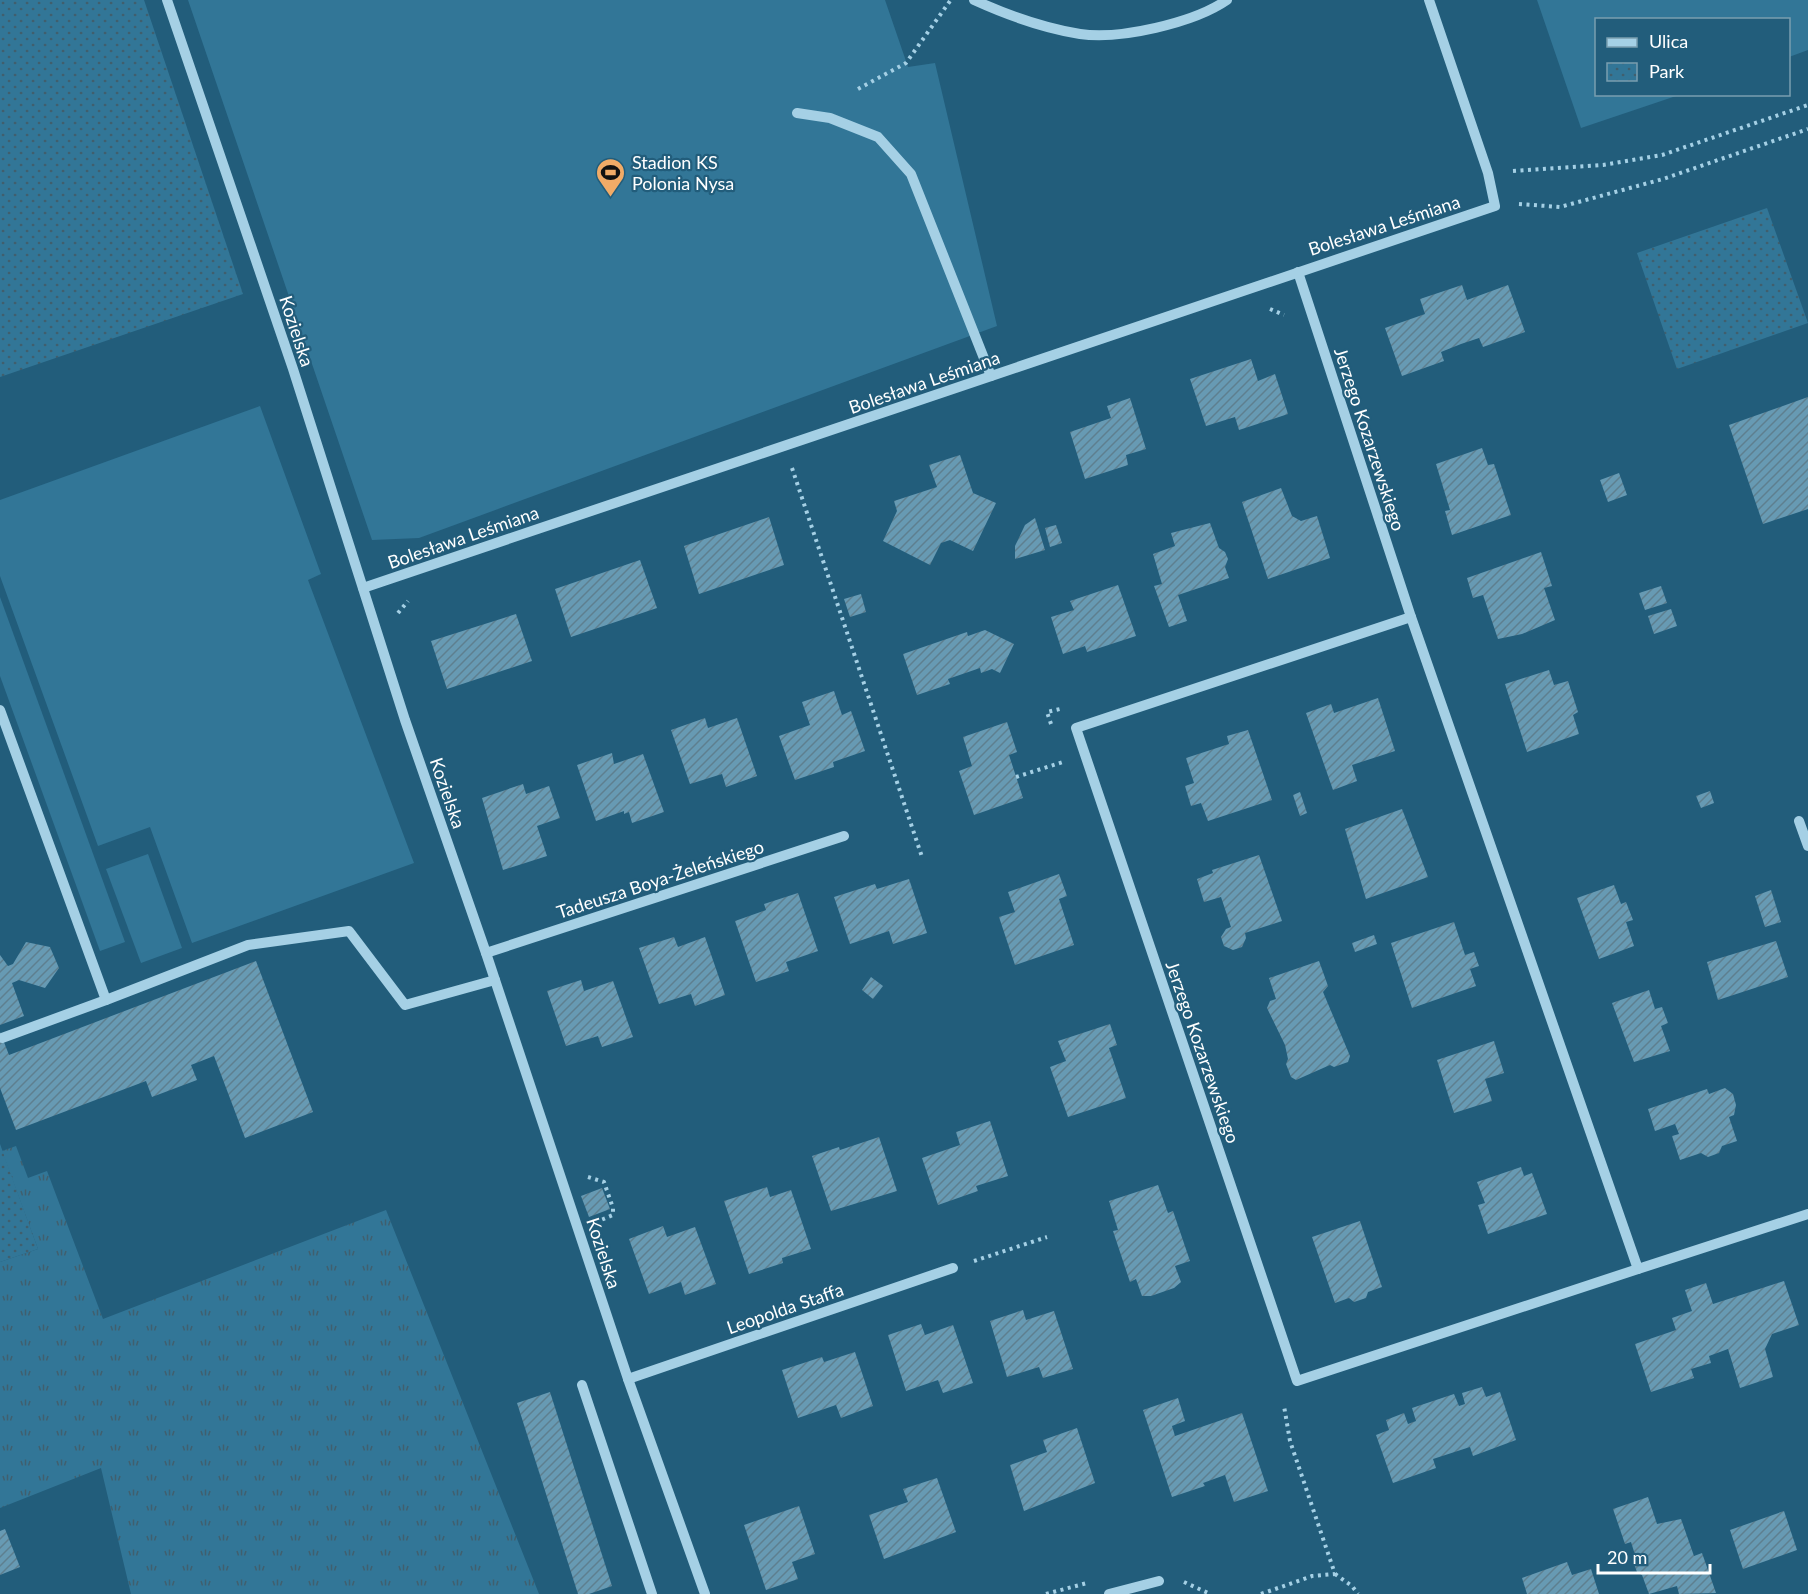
<svg xmlns="http://www.w3.org/2000/svg" width="1808" height="1594" viewBox="0 0 1808 1594" font-family="Lato,sans-serif">
  <style>
    .grass { fill: url(#grass-tufts) }
    .park { fill: url(#park-dots) }
    .pitch { fill: #327697 }
    .building { fill: url(#building-hatch) }
    .lines { fill: none; stroke-linecap: round; stroke-linejoin: round }
    .path { stroke: #a5d0e5; stroke-width: 4; stroke-dasharray: 3 4.5; stroke-linecap: butt }
    .minor { stroke: #a5d0e5; stroke-width: 10 }
    .labels { text-anchor: middle; dominant-baseline: central; stroke-width: 4.5; stroke-linejoin: round; paint-order: stroke }
    .poi-label { font-size: 18px; fill: #fff; stroke: #225d7b; text-anchor: start }
    .street-label { font-size: 18px; fill: #fff; stroke: #225d7b }
  </style>
  <defs>
    <pattern id="grass-tufts" width="24" height="20" patternUnits="userSpaceOnUse" patternTransform="scale(1.5)"><rect width="24" height="20" fill="#327697"/><path d="M3 7l-1-3M5 7V3M7 7l1-3M15 17l-1-3M17 17v-4M19 17l1-3" fill="none" stroke="#405f6e"/></pattern>
    <pattern id="park-dots" width="8" height="8" patternUnits="userSpaceOnUse" patternTransform="scale(1.5)"><rect width="8" height="8" fill="#327697"/><path d="M2 2h.1M6 6h.1" fill="none" stroke="#405f6e" stroke-width="1.8" stroke-linecap="round"/></pattern>
    <pattern id="building-hatch" width="6" height="6" patternUnits="userSpaceOnUse" patternTransform="scale(1.5)"><rect width="6" height="6" fill="#679ab3"/><path d="M-1 1l2-2M0 6l6-6M5 7l2-2" fill="none" stroke="#5e7f8f"/></pattern>
  </defs>
  <rect width="100%" height="100%" fill="#225d7b"/>
  <polygon class="grass" points="16,1146 28,1178 47,1171 103,1319 386,1210 539,1594 131,1594 101,1468 0,1508 0,1262 38,1249 2,1151"/>
  <g class="park">
    <polygon points="0,0 144,0 243,294 0,377"/>
    <polygon points="1767,208 1808,323 1677,369 1637,253"/>
    <polygon points="0,1144 38,1249 0,1262"/>
  </g>
  <g class="pitch">
    <polygon points="188,0 885,0 908,67 935,63 997,326 419,538 372,540"/>
    <polygon points="1537,0 1808,0 1808,50 1789,57 1788,20 1596,20 1596,94 1679,95 1581,128"/>
    <polygon points="260,406 321,574 308,580 414,863 192,943 150,827 98,846 0,576 0,500"/>
    <polygon points="0,597 125,942 100,951 0,676"/>
    <polygon points="148,854 182,948 141,963 106,869"/>
  </g>
  <g class="building">
    <polygon points="1462,285 1467,300 1508,285 1525,332 1483,347 1479,338 1461,344 1441,352 1444,361 1402,376 1385,328 1425,314 1420,299"/>
    <polygon points="1251,359 1258,381 1275,374 1288,414 1239,430 1235,417 1206,426 1190,379"/>
    <polygon points="1808,397 1808,509 1763,524 1729,425"/>
    <polygon points="1130,398 1146,449 1126,455 1128,465 1085,479 1070,432 1111,418 1107,406"/>
    <polygon points="1482,448 1488,465 1494,464 1511,515 1452,535 1445,511 1450,510 1436,464"/>
    <polygon points="960,455 973,493 996,503 973,551 950,540 941,543 930,565 883,541 897,511 894,501 937,487 929,465"/>
    <polygon points="1619,473 1627,495 1608,502 1600,480"/>
    <polygon points="1281,488 1292,516 1301,521 1317,516 1330,558 1268,579 1242,502"/>
    <polygon points="769,517 784,565 699,594 684,546"/>
    <polygon points="1035,518 1045,550 1015,559 1015,546 1025,525"/>
    <polygon points="1210,523 1219,548 1225,552 1228,559 1225,567 1229,578 1178,595 1187,621 1169,627 1154,586 1162,584 1153,554 1175,546 1171,533"/>
    <polygon points="1056,525 1062,543 1050,547 1045,528"/>
    <polygon points="1541,552 1552,586 1544,588 1555,620 1522,634 1498,639 1483,595 1473,598 1467,578"/>
    <polygon points="640,560 657,608 571,637 555,589"/>
    <polygon points="1118,585 1136,636 1087,652 1085,646 1063,654 1051,617 1074,610 1070,601"/>
    <polygon points="1661,586 1667,603 1645,610 1639,593"/>
    <polygon points="861,594 866,612 850,617 844,599"/>
    <polygon points="1671,609 1677,626 1654,634 1648,616"/>
    <polygon points="516,614 532,661 447,689 431,641"/>
    <polygon points="985,630 1014,644 1000,673 992,669 981,673 980,668 948,679 950,684 917,695 903,654 967,632 968,636"/>
    <polygon points="1549,670 1554,685 1568,681 1578,712 1573,715 1579,734 1527,752 1505,684"/>
    <polygon points="834,691 842,715 851,711 865,751 833,762 834,767 795,780 779,736 810,725 802,702"/>
    <polygon points="1378,698 1395,751 1352,765 1357,781 1333,790 1306,713 1331,704 1334,713"/>
    <polygon points="705,718 708,728 737,718 757,776 726,787 722,774 690,784 671,730"/>
    <polygon points="1007,722 1017,752 1009,755 1023,798 974,815 959,771 972,766 963,737"/>
    <polygon points="1248,730 1272,800 1208,821 1201,803 1191,806 1185,786 1194,783 1186,758 1229,744 1227,736"/>
    <polygon points="612,753 614,764 643,754 664,812 632,823 629,812 624,814 624,811 596,821 577,765"/>
    <polygon points="523,784 526,794 549,786 560,818 537,826 547,856 503,870 482,798"/>
    <polygon points="1710,791 1714,803 1701,808 1696,796"/>
    <polygon points="1300,792 1307,813 1300,816 1293,795"/>
    <polygon points="1402,809 1428,877 1366,899 1345,829"/>
    <polygon points="1259,855 1282,921 1245,933 1246,938 1242,947 1233,950 1224,946 1221,937 1226,929 1231,927 1221,897 1204,902 1197,879 1213,873 1212,870"/>
    <polygon points="1059,874 1067,896 1059,899 1074,945 1015,965 999,917 1015,912 1008,892"/>
    <polygon points="909,879 927,933 893,944 889,931 850,944 834,897 875,884 877,889"/>
    <polygon points="1614,885 1621,904 1626,902 1633,920 1626,922 1634,946 1599,959 1577,898"/>
    <polygon points="1771,890 1781,922 1765,927 1755,896"/>
    <polygon points="798,893 818,951 786,962 789,971 756,982 735,921 766,910 764,904"/>
    <polygon points="1454,922 1465,955 1474,952 1479,966 1470,969 1476,986 1412,1008 1391,943"/>
    <polygon points="1374,935 1377,944 1355,952 1352,943"/>
    <polygon points="674,937 678,947 705,937 725,995 695,1006 691,994 659,1004 639,948"/>
    <polygon points="1776,941 1788,977 1718,1000 1707,962"/>
    <polygon points="26,942 50,947 59,968 45,988 19,980 12,983 24,1016 0,1025 0,955 8,966 13,964"/>
    <polygon points="256,961 313,1112 245,1138 214,1056 191,1065 197,1080 152,1097 146,1081 16,1130 0,1088 0,1032 9,1055"/>
    <polygon points="1319,961 1328,986 1323,992 1350,1056 1348,1062 1334,1067 1330,1065 1296,1080 1291,1077 1286,1064 1288,1059 1285,1045 1267,1008 1270,1001 1276,999 1269,978"/>
    <polygon points="871,977 883,986 873,999 862,990"/>
    <polygon points="581,980 584,991 613,981 633,1037 602,1047 598,1036 566,1046 547,991"/>
    <polygon points="1649,990 1655,1009 1662,1007 1668,1023 1661,1026 1670,1051 1634,1062 1612,1003"/>
    <polygon points="1110,1024 1117,1045 1109,1048 1126,1098 1068,1117 1050,1067 1066,1061 1058,1041"/>
    <polygon points="1494,1041 1504,1073 1485,1079 1492,1101 1454,1113 1437,1060"/>
    <polygon points="1725,1088 1733,1094 1736,1105 1734,1115 1729,1117 1737,1141 1722,1146 1719,1153 1708,1157 1701,1153 1680,1160 1672,1136 1679,1134 1675,1124 1655,1131 1648,1109 1707,1089 1709,1094"/>
    <polygon points="990,1121 1008,1176 976,1186 978,1191 938,1205 922,1158 960,1145 956,1132"/>
    <polygon points="879,1137 897,1191 831,1211 812,1156 839,1147 840,1150"/>
    <polygon points="1521,1167 1524,1176 1532,1173 1547,1214 1488,1234 1478,1205 1485,1203 1477,1182"/>
    <polygon points="1158,1185 1168,1213 1173,1211 1190,1261 1175,1266 1181,1282 1174,1288 1151,1296 1142,1296 1136,1279 1130,1282 1113,1231 1118,1230 1109,1201"/>
    <polygon points="767,1187 770,1197 791,1190 811,1249 782,1258 783,1263 749,1274 724,1201"/>
    <polygon points="602,1188 610,1209 589,1217 581,1196"/>
    <polygon points="1360,1221 1382,1287 1368,1292 1366,1298 1354,1302 1349,1298 1335,1303 1312,1237"/>
    <polygon points="663,1226 667,1237 695,1227 716,1284 685,1295 681,1282 649,1294 629,1239"/>
    <polygon points="1784,1281 1799,1325 1772,1334 1765,1349 1773,1377 1740,1388 1728,1349 1709,1356 1711,1363 1691,1369 1694,1378 1651,1392 1635,1344 1676,1330 1672,1318 1692,1311 1685,1290 1706,1283 1713,1304"/>
    <polygon points="1023,1310 1026,1320 1054,1311 1073,1369 1043,1378 1039,1367 1007,1377 990,1321"/>
    <polygon points="921,1324 925,1335 953,1325 973,1383 943,1393 938,1380 906,1391 888,1335"/>
    <polygon points="855,1352 873,1406 841,1418 836,1405 798,1418 782,1370 822,1357 824,1362"/>
    <polygon points="1482,1387 1486,1397 1500,1392 1516,1440 1473,1456 1470,1447 1433,1459 1436,1468 1393,1483 1376,1435 1389,1430 1386,1420 1404,1413 1408,1424 1416,1421 1412,1408 1454,1394 1459,1406 1465,1404 1462,1393"/>
    <polygon points="550,1392 612,1586 589,1594 578,1594 517,1403"/>
    <polygon points="1178,1398 1185,1421 1172,1426 1175,1436 1242,1413 1268,1491 1234,1502 1225,1475 1203,1483 1205,1486 1172,1497 1143,1410"/>
    <polygon points="1077,1428 1095,1483 1024,1511 1010,1465 1047,1452 1043,1440"/>
    <polygon points="937,1478 956,1532 884,1559 869,1515 908,1502 903,1489"/>
    <polygon points="1648,1497 1657,1524 1681,1519 1694,1556 1702,1553 1716,1593 1679,1594 1677,1586 1649,1594 1642,1575 1637,1572 1634,1564 1636,1558 1631,1542 1625,1544 1613,1509"/>
    <polygon points="799,1506 815,1554 792,1562 798,1579 766,1590 744,1525"/>
    <polygon points="1784,1511 1797,1550 1743,1569 1730,1530"/>
    <polygon points="5,1529 20,1567 0,1575 0,1531"/>
    <polygon points="1567,1562 1572,1575 1591,1569 1599,1594 1527,1594 1522,1578"/>
  </g>
  <g class="lines">
    <g class="path">
      <polyline points="858,89 906,63 950,1"/>
      <polyline points="1513,171 1603,165 1662,155 1808,105"/>
      <polyline points="1519,204 1560,207 1663,179 1808,129"/>
      <polyline points="1270,309 1284,315"/>
      <polyline points="792,468 922,857"/>
      <polyline points="398,613 408,601"/>
      <polyline points="1051,724 1047,712 1060,709"/>
      <polyline points="1016,777 1063,762"/>
      <polyline points="588,1177 604,1182 613,1208 613,1215 601,1220"/>
      <polyline points="974,1261 1047,1237"/>
      <polyline points="1335,1574 1352,1586 1358,1594"/>
      <polyline points="1184,1582 1210,1594"/>
      <polyline points="1046,1594 1087,1583"/>
      <polyline points="1261,1594 1312,1576 1335,1574 1290,1441 1284,1406"/>
    </g>
    <g class="minor">
      <polyline points="167,0 293,369 405,720 486,953 628,1379 705,1594"/>
      <path d="M974,0C1007,15 1043,28 1080,34C1119,40 1194,23 1227,0"/>
      <polyline points="797,113 830,118 878,137 911,174 991,376"/>
      <polyline points="1298,272 1411,617 1076,728 1297,1381 1638,1269"/>
      <polyline points="363,588 1495,206 1488,173 1429,0"/>
      <polyline points="1411,617 1638,1269 1808,1214"/>
      <polyline points="0,710 106,1000 2,1038"/>
      <polyline points="1799,821 1808,846"/>
      <polyline points="486,953 844,836"/>
      <polyline points="106,1000 248,945 349,931 405,1005 495,980"/>
      <polyline points="628,1379 953,1268"/>
      <polyline points="582,1385 652,1594"/>
      <polyline points="1109,1594 1159,1581"/>
    </g>
  </g>
  <defs>
    <symbol id="stadium-pin" viewBox="-11 -11 22 30"><path d="M0 17L-7.5 6A9.5 9.5 0 1 1 7.5 6Z" fill="#f1ab67" stroke="#225d7b"/><path d="M0-5a6.5 5 0 1 0 0 10a6.5 5 0 1 0 0-10ZM-3.5-1.8h7v3.6h-7Z" fill="#111"/></symbol>
  </defs>
  <g fill-rule="evenodd">
    <use href="#stadium-pin" x="594" y="156" width="33" height="45"/>
  </g>
  <g class="labels">
    <g class="poi-label">
      <text x="632" y="162">Stadion KS<tspan x="632" dy="21">Polonia Nysa</tspan></text>
    </g>
    <g class="street-label">
      <text transform="translate(1384 225) rotate(-18)">Bolesława Leśmiana</text>
      <text transform="translate(297 331) rotate(72)">Kozielska</text>
      <text transform="translate(924 382) rotate(-19)">Bolesława Leśmiana</text>
      <text transform="translate(1370 439) rotate(72)">Jerzego Kozarzewskiego</text>
      <text transform="translate(463 537) rotate(-19)">Bolesława Leśmiana</text>
      <text transform="translate(448 793) rotate(71)">Kozielska</text>
      <text transform="translate(660 879) rotate(-18)">Tadeusza Boya-Żeleńskiego</text>
      <text transform="translate(1203 1052) rotate(71)">Jerzego Kozarzewskiego</text>
      <text transform="translate(604 1253) rotate(72)">Kozielska</text>
      <text transform="translate(785 1308) rotate(-19)">Leopolda Staffa</text>
    </g>
  </g>
  <rect x="1595" y="18" width="195" height="78" fill="#225d7b" stroke="#7a9eb0" stroke-width="1.5"/>
  <rect x="1607" y="38" width="30" height="9" fill="#a5d0e5" stroke="#7a9eb0" stroke-width="1.5"/>
  <text x="1649" y="48" font-size="18" fill="#ffffff">Ulica</text>
  <rect x="1607" y="63" width="30" height="18" fill="url(#park-dots)" stroke="#7a9eb0" stroke-width="1.5"/>
  <text x="1649" y="78" font-size="18" fill="#ffffff">Park</text>
  <path d="M1598 1564v9h112v-9" fill="none" stroke="#ffffff" stroke-width="3"/>
  <text x="1607" y="1564" font-size="18" fill="#ffffff" stroke="#225d7b" stroke-width="4.5" paint-order="stroke">20 m</text>
</svg>
